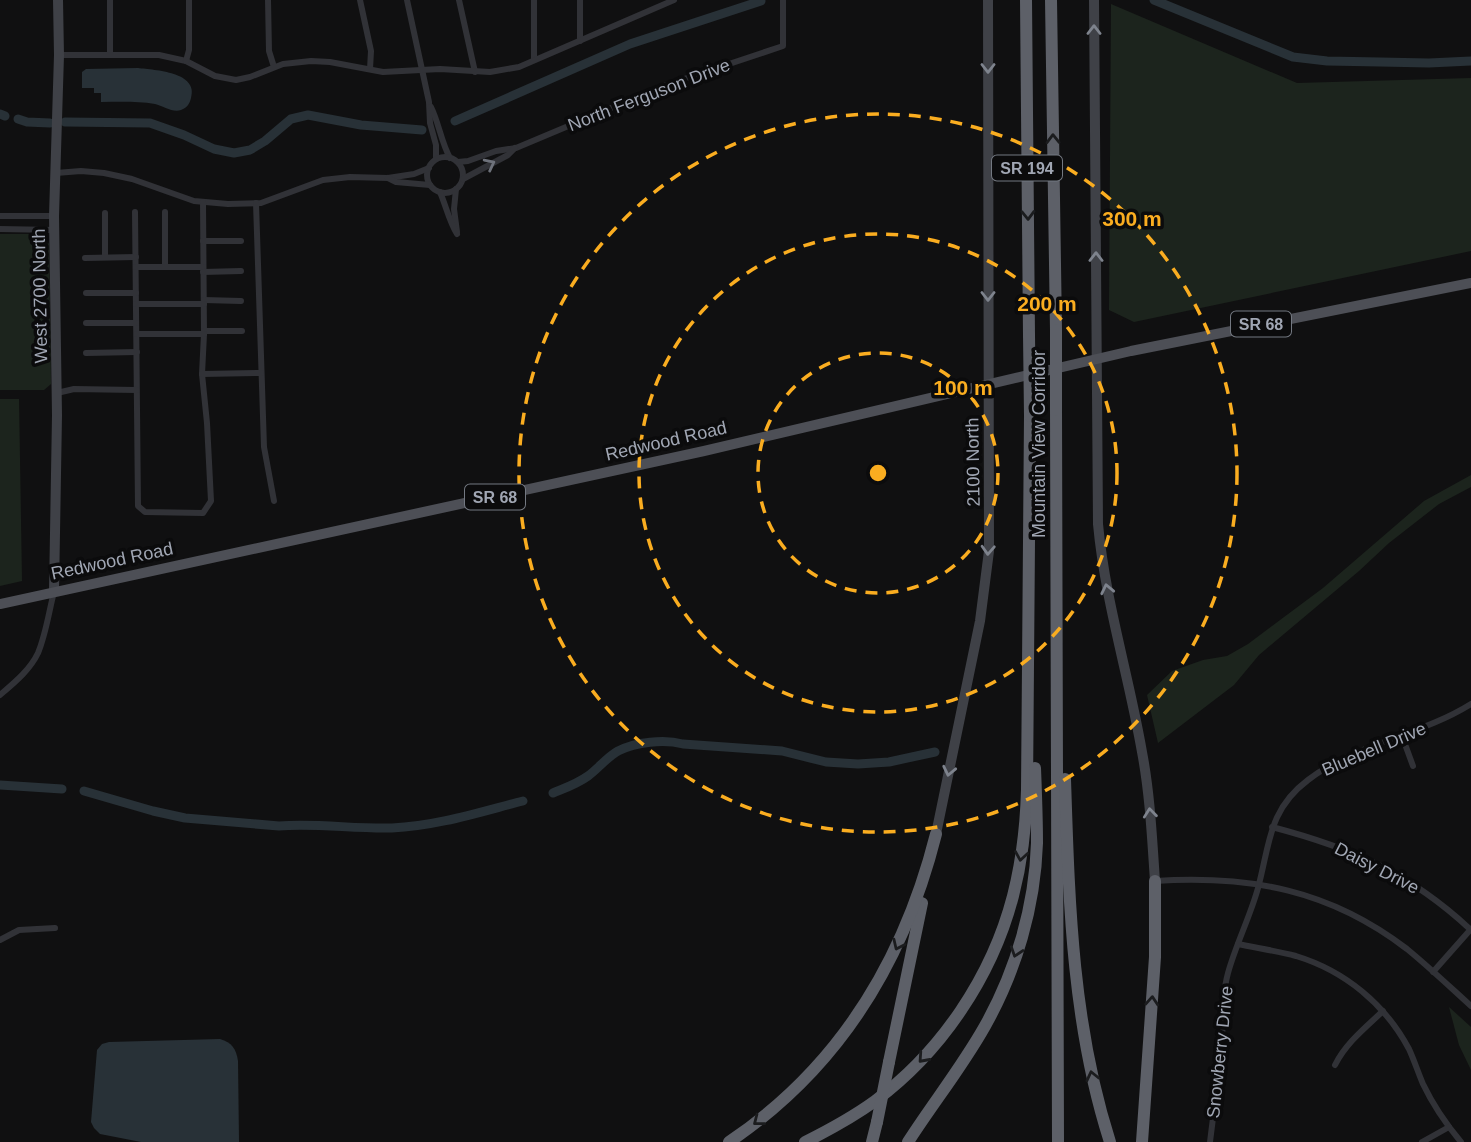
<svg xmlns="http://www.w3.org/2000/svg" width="1471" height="1142" viewBox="0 0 1471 1142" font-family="Helvetica,sans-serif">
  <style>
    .green { fill: #1c241d }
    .water { fill: #283137 }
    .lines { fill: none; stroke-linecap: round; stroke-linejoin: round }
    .canal { stroke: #283137; stroke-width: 9 }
    .street { stroke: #313237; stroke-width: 6 }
    .secondary { stroke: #3f4147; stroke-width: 10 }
    .primary { stroke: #4d4f56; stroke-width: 10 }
    .highway { stroke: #5d6068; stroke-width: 12 }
    .highway-bridge { stroke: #5d6068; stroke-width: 12 }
    .oneway { stroke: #7e838d }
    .oneway2 { stroke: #1b1c1e }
    .oneway3 { stroke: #6e727b }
    .ring { fill: none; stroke: #faad20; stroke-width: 3.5; stroke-dasharray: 12 9 }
    .labels { text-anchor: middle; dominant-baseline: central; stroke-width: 7; stroke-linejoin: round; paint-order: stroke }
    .shield { fill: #0b0b0c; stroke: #737881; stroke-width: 2 }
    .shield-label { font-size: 16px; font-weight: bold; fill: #a0a6b3 }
    .street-label { font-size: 18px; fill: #a0a6b3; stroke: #0b0b0c }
    .centre { fill: #faad20; stroke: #0b0b0c; stroke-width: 3.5 }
    .ring-label { font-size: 21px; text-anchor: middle; font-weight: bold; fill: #faad20; stroke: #0b0b0c; stroke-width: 7; stroke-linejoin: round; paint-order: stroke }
  </style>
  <rect width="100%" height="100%" fill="#101011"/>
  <g class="green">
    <polygon points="1111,4 1297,83 1471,78 1471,251 1134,322 1109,310"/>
    <polygon points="0,234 38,234 44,236 49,244 51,384 44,390 0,390"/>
    <polygon points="0,399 19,399 22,581 0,586"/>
    <polygon points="1471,475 1471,487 1439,504 1389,543 1359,571 1259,655 1234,685 1158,743 1147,695 1172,671 1203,660 1227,656 1248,644 1323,588 1424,501"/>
    <polygon points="1449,1007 1471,1027 1471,1070 1459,1045"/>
  </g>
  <g class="water">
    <path d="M138,68C155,70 199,72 191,98C190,103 187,108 181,110C173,113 163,106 155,104C137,101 119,102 101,102V93H94V88H82V72L86,69Z"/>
    <path d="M220,1039C232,1043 236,1048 238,1061L239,1142H141L100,1134L94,1128L91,1122L97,1050L102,1044L109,1042Z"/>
  </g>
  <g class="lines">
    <g class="canal">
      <polyline points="1154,0 1293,57 1327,61 1380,62 1429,63 1471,61"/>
      <polyline points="0,114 5,116"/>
      <polyline points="18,119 27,122 50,123"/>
      <polyline points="455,121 630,44 761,1"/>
      <polyline points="65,122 150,123 184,135 214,149 234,153 250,150 265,141 291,119 308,115 361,125 422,130"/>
      <polyline points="0,785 62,789"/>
      <path d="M84,791L153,811L185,818L279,826C316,823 354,829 392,828C437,826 480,812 523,801"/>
      <path d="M553,793C565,788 577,784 588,776C598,769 607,757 618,751C636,742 664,739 683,744L782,751L826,762L858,764L889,762L935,752"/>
    </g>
    <g class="street">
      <polyline points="110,0 110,54"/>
      <polyline points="268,0 269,51 274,67"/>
      <polyline points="360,0 371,51 370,69"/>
      <polyline points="407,0 429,102 430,123 436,145 436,159"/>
      <polyline points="459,0 475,72"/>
      <polyline points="534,0 534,60"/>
      <polyline points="580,0 580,41"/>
      <polyline points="59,55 159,55 186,61 215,76 236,80 250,77 283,64 311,61 330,62 383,72 440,69 490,72 519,67 674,0"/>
      <polyline points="186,61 189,50 189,0"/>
      <path d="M431,107C439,123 441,142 450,158"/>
      <circle cx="445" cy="175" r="18"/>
      <polyline points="458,162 468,161 496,151 516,148 666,85 783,46 783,0"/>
      <polyline points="56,173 81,171 104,173 132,179 194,201 228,204 261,203 323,180 350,177 388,178 414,174 429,168"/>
      <polyline points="388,178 396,182 430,185"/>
      <polyline points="463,179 508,155 515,148"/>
      <polyline points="456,189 454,209 457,232"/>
      <path d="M440,192C446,206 449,221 457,234"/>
      <polyline points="256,203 264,447 274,501"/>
      <polyline points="135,212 138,506 145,512 203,513 211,501 207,423 202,374 204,334 203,202"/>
      <polyline points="165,212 165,267"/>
      <polyline points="105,213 105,257"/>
      <polyline points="0,216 54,216"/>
      <polyline points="0,229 55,230"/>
      <polyline points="203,241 241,241"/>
      <polyline points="85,258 136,257"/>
      <polyline points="136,267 203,267"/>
      <polyline points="203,272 241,271"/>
      <polyline points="86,293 136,293"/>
      <polyline points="204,300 241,301"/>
      <polyline points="136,304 204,304"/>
      <polyline points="86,323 136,323"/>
      <polyline points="204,331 242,331"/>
      <polyline points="137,334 204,334"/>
      <polyline points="86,353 137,352"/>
      <polyline points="202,374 261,373"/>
      <polyline points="57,393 74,389 136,390"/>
      <path d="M0,695C14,683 30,670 38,653C46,634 49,611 54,592"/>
      <polyline points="1402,736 1413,766"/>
      <path d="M1272,827C1352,848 1410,873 1471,930"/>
      <path d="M1155,881C1251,875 1330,890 1407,949C1429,967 1450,987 1471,1006"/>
      <polyline points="0,940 19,930 55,928"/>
      <path d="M1238,944C1257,948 1277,951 1296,956C1345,971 1385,1004 1409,1049C1414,1060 1418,1072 1423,1084C1433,1105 1446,1124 1461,1142"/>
      <polyline points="1433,972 1471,929"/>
      <path d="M1335,1065C1346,1043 1365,1028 1383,1011"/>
      <path d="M1210,1142C1214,1109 1219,1075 1222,1042C1223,1019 1222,995 1228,973C1236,944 1250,917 1258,888C1270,844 1268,810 1308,780C1356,743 1420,736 1471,704"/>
      <polyline points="1422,1142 1449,1127"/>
    </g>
    <g class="secondary">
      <path d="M1094,0L1098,524C1105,601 1129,676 1142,752C1150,794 1152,838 1155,881"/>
      <polyline points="54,592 57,415 54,216 59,55 58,0"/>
      <polyline points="936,834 980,621 989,551 988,0"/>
    </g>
    <polyline class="primary" points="0,604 704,451 1131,351 1471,283"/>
    <g class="highway">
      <polyline points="1026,0 1029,335"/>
      <polyline points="1051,0 1056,330"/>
      <polyline points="1056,410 1058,1142"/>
      <path d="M1065,779C1069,902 1072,1024 1110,1142"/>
      <polyline points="889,1062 922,903"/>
      <path d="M729,1142C839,1068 904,961 936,834"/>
      <path d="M805,1142C829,1130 853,1117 875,1101C941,1052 992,977 1013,896C1022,861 1026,826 1027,790L1030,416"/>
      <polyline points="872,1142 877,1122"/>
      <path d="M908,1142C933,1103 962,1067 985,1026C1016,971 1035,906 1037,843C1037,818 1036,793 1035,768"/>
      <polyline points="1142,1142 1155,957 1155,881"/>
    </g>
    <g class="highway-bridge">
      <polyline points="1056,330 1056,410"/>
      <polyline points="1029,335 1030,416"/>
      <polyline points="877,1122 889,1062"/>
    </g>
  </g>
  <defs><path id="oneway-chevron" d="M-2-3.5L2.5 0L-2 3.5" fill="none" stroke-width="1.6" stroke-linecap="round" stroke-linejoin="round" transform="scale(1.75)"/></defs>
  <g class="oneway">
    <use href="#oneway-chevron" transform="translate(1094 30) rotate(-90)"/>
    <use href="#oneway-chevron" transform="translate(988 68) rotate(90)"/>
    <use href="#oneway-chevron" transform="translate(1096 257) rotate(-90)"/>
    <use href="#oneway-chevron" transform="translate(988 296) rotate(90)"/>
    <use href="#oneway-chevron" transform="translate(988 550) rotate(93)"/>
    <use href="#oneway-chevron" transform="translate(1107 589) rotate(-102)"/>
    <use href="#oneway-chevron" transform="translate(949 771) rotate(102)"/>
    <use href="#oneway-chevron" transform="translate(1150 813) rotate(-96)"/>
  </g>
  <g class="oneway2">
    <use href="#oneway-chevron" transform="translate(1053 139) rotate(-91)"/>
    <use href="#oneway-chevron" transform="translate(1028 215) rotate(89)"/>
    <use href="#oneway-chevron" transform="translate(1021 856) rotate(99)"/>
    <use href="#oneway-chevron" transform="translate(898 945) rotate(115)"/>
    <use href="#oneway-chevron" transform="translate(1016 952) rotate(108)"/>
    <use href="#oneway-chevron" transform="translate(1152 1001) rotate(-86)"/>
    <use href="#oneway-chevron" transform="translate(923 1058) rotate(132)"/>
    <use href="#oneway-chevron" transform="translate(1092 1076) rotate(-103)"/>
    <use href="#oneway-chevron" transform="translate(758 1121) rotate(142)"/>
  </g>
  <use class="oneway3" href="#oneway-chevron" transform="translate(490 164) rotate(-27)"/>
  <g class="ring">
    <circle cx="878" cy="473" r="120"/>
    <circle cx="878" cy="473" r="239"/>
    <circle cx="878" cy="473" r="359"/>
  </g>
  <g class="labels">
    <g class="shield">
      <rect x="992" y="155.5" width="70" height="25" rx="5"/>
      <rect x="1231" y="311.5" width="60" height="25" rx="5"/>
      <rect x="465" y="484.5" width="60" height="25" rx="5"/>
    </g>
    <g class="shield-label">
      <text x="1027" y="168">SR 194</text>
      <text x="1261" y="324">SR 68</text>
      <text x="495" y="497">SR 68</text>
    </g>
    <g class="street-label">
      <text transform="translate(649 95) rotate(-21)">North Ferguson Drive</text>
      <text transform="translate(40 296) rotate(-91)">West 2700 North</text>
      <text transform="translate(666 441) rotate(-13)">Redwood Road</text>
      <text transform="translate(1039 444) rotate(-90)">Mountain View Corridor</text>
      <text transform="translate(973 462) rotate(-91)">2100 North</text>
      <text transform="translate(112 561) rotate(-12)">Redwood Road</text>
      <text transform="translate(1374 749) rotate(-23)">Bluebell Drive</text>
      <text transform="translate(1377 868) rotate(27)">Daisy Drive</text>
      <text transform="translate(1220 1052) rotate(-84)">Snowberry Drive</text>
    </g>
  </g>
  <circle cx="878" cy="473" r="10" class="centre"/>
  <g class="ring-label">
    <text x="1132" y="226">300 m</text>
    <text x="1047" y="311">200 m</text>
    <text x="963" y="395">100 m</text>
  </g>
</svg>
